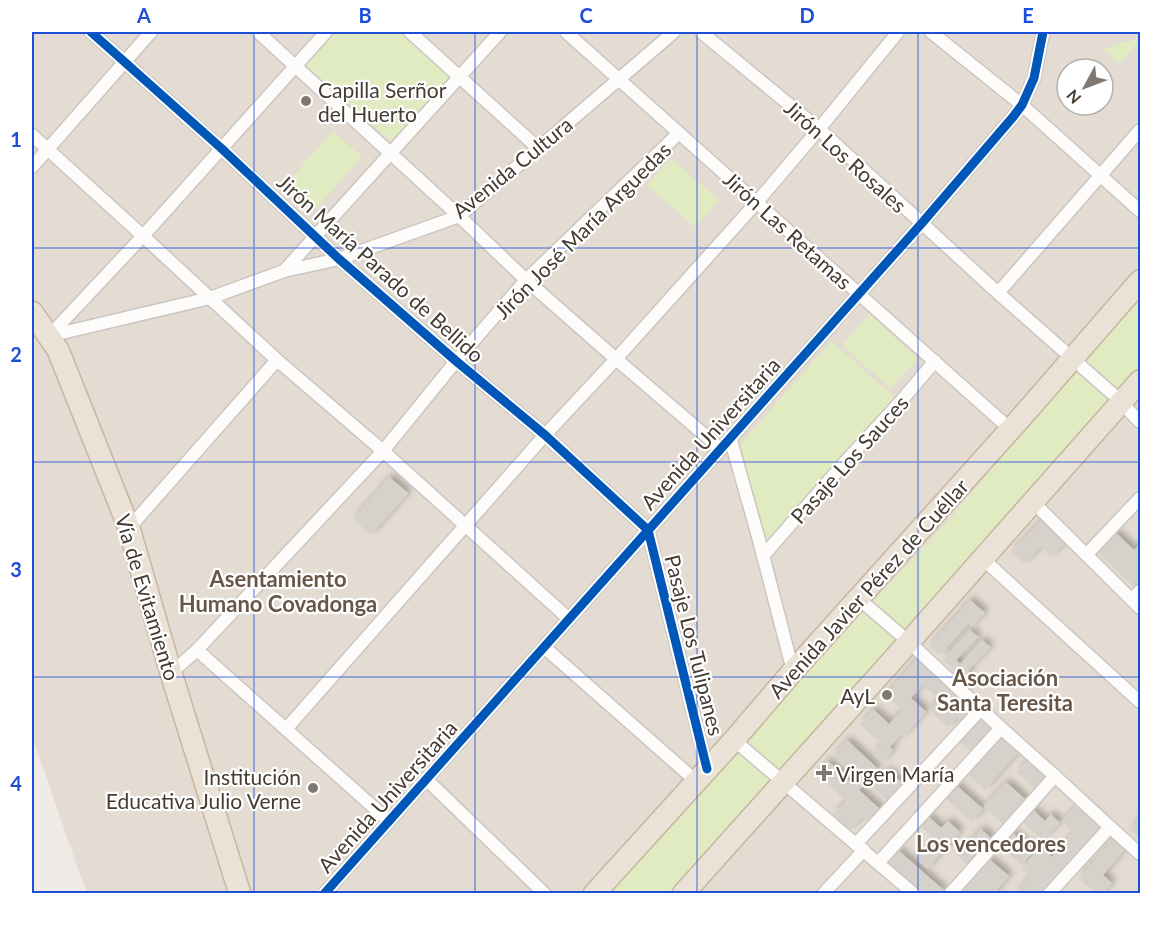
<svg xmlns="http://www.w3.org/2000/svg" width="1172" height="925" viewBox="0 0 1172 925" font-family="Lato,sans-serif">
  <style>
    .residential { fill: #e4dcd2; fill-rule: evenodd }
    .green { fill: #e0ebc2 }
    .building { fill: #d7d1cc; filter: url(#shadow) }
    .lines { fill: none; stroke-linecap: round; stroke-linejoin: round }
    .street-casing { stroke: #cbc6c1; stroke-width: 15 }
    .highway-casing { stroke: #cab49e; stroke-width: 24 }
    .street { stroke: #fdfcfb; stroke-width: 12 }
    .highway { stroke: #ebe2d7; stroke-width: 21 }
    .cycleway-casing { stroke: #fff; stroke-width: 13 }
    .cycleway { stroke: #0057b8; stroke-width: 9 }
    .grid { fill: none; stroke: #1d4ed8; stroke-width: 1.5; stroke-opacity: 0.55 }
    .poi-dot { fill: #807871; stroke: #fff; stroke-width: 2 }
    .labels { text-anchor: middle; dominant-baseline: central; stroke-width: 4.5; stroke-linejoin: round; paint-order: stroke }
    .poi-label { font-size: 21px; fill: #443b32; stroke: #fff; text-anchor: start }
    .street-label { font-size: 21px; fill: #443b32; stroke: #fff }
    .neighbourhood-label { font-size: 22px; font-weight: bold; fill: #685748; stroke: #fff }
    .neatline { fill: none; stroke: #1d4ed8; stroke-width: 2 }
    .grid-label { font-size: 20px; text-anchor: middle; font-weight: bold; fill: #1d4ed8 }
  </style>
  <defs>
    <filter id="shadow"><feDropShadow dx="4" dy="-4" stdDeviation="3" flood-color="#0004"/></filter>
  </defs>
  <rect width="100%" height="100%" fill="#efeae5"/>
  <path class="residential" d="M32,32H1140V893H88L79,872L32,736ZM1067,69H1103V105H1067Z"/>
  <g class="green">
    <polygon points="332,32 404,32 452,74 391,141 304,64"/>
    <polygon points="1139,38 1140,40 1120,64 1103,49 1104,48 1110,49 1113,45"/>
    <polygon points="333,131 362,157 316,209 287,183"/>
    <polygon points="671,158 719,200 695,227 647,185"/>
    <polygon points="1140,295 1140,367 671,893 609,894 740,745 948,521 1079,365"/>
    <polygon points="869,314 918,358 891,389 842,345"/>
    <polygon points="831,341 895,398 765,543 739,446"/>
  </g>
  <g class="building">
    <polygon points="389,477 408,493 371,535 353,519"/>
    <polygon points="1043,519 1066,542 1051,557 1041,547 1024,564 1011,552"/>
    <polygon points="1115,532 1134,550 1140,544 1140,586 1137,590 1097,551"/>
    <polygon points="970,600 985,613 972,626 968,623 940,655 929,646"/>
    <polygon points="970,630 978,637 956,660 960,664 982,640 990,647 968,671 970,673 964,680 943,660"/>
    <polygon points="918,657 976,711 965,723 958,717 948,727 929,709 939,699 923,685 911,698 926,712 903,737 901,735 890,747 893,750 882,763 873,754 882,744 860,724 873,709 889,724 902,710 885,695"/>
    <polygon points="981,715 997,730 971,752 958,740"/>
    <polygon points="1002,734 1020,750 985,790 966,773"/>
    <polygon points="847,740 878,769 859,790 884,813 872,825 863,817 850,830 833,814 846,801 817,774 828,761 850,782 861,771 850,761 845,767 833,755"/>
    <polygon points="1029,759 1048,776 1038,792 1017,772"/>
    <polygon points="887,770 907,787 891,804 872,786"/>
    <polygon points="1006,782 1028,802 1006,827 984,806"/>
    <polygon points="956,785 983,809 972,822 945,798"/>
    <polygon points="1079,802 1104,824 1043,894 1015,894 1031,875 1022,868 1040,847 1052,857 1073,832 1062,822"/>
    <polygon points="1032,809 1045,821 1051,814 1060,823 1042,840 1022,821"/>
    <polygon points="928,816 941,828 948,821 960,832 927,869 917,859 935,839 919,825"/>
    <polygon points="1140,817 1140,839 1130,829"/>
    <polygon points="981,829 995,842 970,868 957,855"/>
    <polygon points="1012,832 1034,851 1021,865 1000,846"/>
    <polygon points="1115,837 1127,847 1103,875 1112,883 1103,894 1096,894 1079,878"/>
    <polygon points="898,850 948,894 919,894 886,864"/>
    <polygon points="989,859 1009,876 996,891 999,894 959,894"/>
  </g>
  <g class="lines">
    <defs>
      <g id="street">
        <polyline points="91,32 221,148 339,259 456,361 545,435 648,530 707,769"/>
        <polyline points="258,32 459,216 526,280 616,359 721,449"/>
        <polyline points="410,32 538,148"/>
        <polyline points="566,32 1010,429"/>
        <polyline points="701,32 819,129 998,293 1115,396 1140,422"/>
        <polyline points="931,32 1022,105 1140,211"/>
        <polyline points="32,135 143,236 277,360 383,451 569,619"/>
        <polyline points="32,167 151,32"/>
        <polyline points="284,271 500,32"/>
        <polyline points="998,293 1140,130"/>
        <polyline points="50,335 143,236 326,32"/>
        <polyline points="49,336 210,298 284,271 339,259 459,216 674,32"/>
        <polyline points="730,437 759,540 793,671"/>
        <polyline points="1033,502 1140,608"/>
        <polyline points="129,528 277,360"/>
        <polyline points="1087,554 1140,498"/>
        <polyline points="763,556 846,461 901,401 935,361"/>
        <polyline points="983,559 1140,702"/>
        <polyline points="858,598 909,642 1001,728 1055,776 1110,827 1140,854"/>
        <polyline points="1132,600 1140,591"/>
        <polyline points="544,647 696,781"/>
        <polyline points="197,650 389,821"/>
        <polyline points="171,673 197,650 383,451 456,361 526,280 679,133"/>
        <polyline points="286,729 545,435 616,359 757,202 819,129 898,32"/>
        <polyline points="734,740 914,894"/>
        <polyline points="426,779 545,894"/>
        <polyline points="856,844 981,709"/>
        <polyline points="878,863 1001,728"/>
        <polyline points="324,894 922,223 1013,117 1022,105 1034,78 1043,32"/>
        <polyline points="823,894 864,850"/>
        <polyline points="950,894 1055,776"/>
        <polyline points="1049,894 1110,827"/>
      </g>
      <g id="highway">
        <polyline points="32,312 58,350 129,528 171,673 240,894"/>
        <polyline points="594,894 734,740 793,671 1019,420 1140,281"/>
        <polyline points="683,894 909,642 1140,381"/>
      </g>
    </defs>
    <use href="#street" class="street-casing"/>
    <use href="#highway" class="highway-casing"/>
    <use href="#street" class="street"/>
    <use href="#highway" class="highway"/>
    <defs>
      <g id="cycleway">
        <polyline points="91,32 221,148 339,259 456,361 545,435 648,530 707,769"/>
        <polyline points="324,894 922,223 1013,117 1022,105 1034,78 1043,32"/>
      </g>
    </defs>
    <use href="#cycleway" class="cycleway-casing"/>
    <use href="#cycleway" class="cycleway"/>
  </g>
  <path class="grid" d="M254,32V894M475,32V894M697,32V894M918,32V894M32,248H1140M32,462H1140M32,677H1140"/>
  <g class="poi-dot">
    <circle cx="306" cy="101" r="6"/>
    <circle cx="887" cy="695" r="6"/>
    <path d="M821 764h6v6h6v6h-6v6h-6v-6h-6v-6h6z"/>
    <circle cx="313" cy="788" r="6"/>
  </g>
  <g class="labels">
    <g class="poi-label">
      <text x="318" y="89">Capilla Serñor<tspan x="318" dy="24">del Huerto</tspan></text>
      <text x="875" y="695" text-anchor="end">AyL</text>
      <text x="836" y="773">Virgen María</text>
      <text x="301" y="776" text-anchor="end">Institución<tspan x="301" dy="24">Educativa Julio Verne</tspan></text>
    </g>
    <g class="street-label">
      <text transform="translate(846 156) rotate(42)">Jirón Los Rosales</text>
      <text transform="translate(512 167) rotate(-39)">Avenida Cultura</text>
      <text transform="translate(582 230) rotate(-45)">Jirón José María Arguedas</text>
      <text transform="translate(788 230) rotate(42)">Jirón Las Retamas</text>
      <text transform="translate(381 268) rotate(42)">Jirón María Parado de Bellido</text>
      <text transform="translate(710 433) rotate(-48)">Avenida Universitaria</text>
      <text transform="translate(849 459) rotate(-48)">Pasaje Los Sauces</text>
      <text transform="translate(868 588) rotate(-48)">Avenida Javier Pérez de Cuéllar</text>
      <text transform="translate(148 597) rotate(73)">Vía de Evitamiento</text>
      <text transform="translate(695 645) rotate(76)">Pasaje Los Tulipanes</text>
      <text transform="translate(387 796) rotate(-48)">Avenida Universitaria</text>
    </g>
    <g class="neighbourhood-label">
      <text x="278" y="578">Asentamiento<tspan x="278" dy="25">Humano Covadonga</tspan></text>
      <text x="1005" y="677">Asociación<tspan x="1005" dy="25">Santa Teresita</tspan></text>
      <text x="991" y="843">Los vencedores</text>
    </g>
  </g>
  <rect width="1172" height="925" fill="none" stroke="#ffffff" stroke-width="66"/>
  <g transform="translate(1085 87) rotate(229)"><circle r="28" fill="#ffffff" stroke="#b4b1ad" stroke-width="1.5"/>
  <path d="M0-4.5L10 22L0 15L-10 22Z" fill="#807871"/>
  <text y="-9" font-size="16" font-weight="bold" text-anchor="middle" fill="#443b32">N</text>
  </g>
  <rect x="33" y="33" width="1106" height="859" class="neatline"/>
  <g class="grid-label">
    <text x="144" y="23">A</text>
    <text x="365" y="23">B</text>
    <text x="586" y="23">C</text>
    <text x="807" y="23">D</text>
    <text x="1028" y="23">E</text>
    <text x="16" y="147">1</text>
    <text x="16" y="362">2</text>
    <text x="16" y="577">3</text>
    <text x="16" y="791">4</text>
  </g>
</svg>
